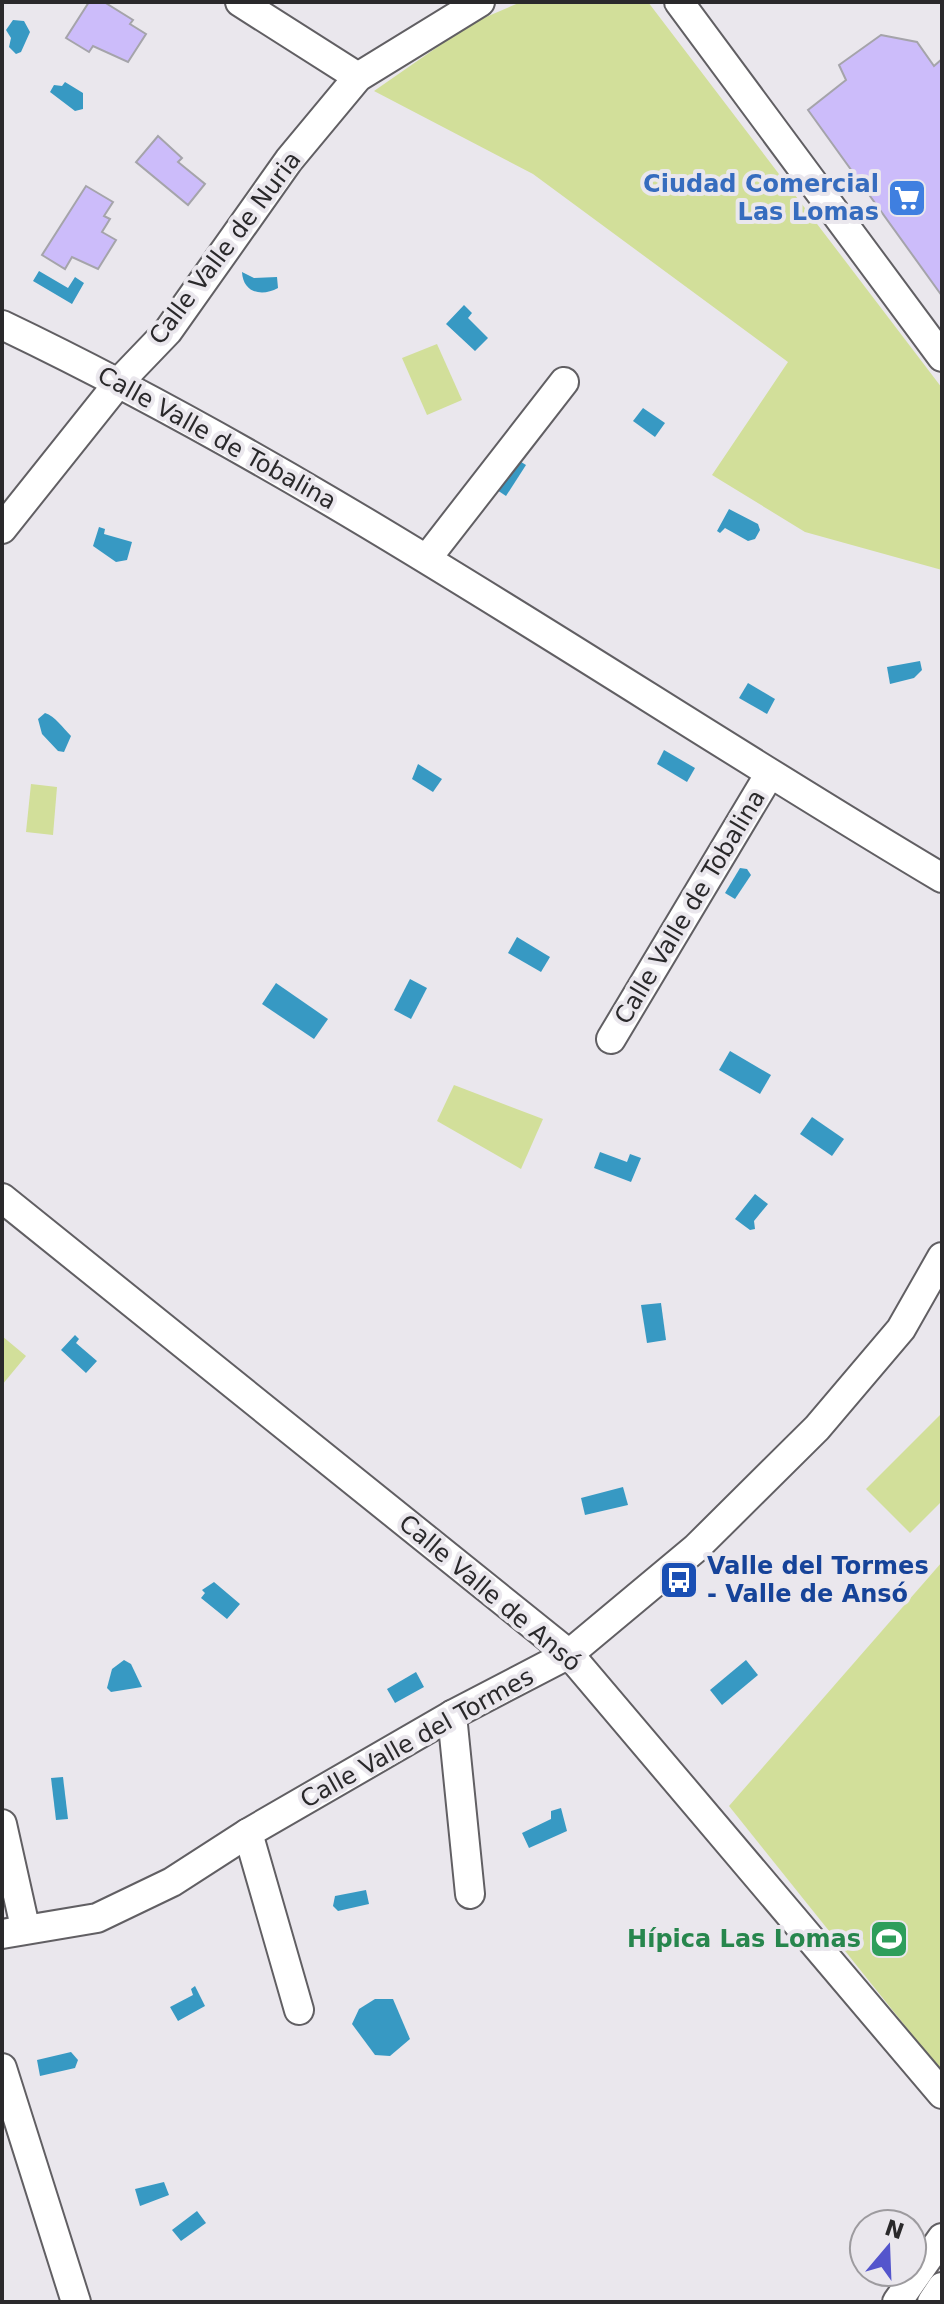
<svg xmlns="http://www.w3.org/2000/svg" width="944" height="2304" viewBox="0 0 944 2304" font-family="'DejaVu Sans',sans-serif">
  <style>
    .green { fill: #d2df9a }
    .water { fill: #3799c3 }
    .building { fill: #ccbcfa; stroke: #a5a4aa; stroke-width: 2 }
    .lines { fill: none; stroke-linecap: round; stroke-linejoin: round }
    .minor-casing { stroke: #615f63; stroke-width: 32 }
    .minor { stroke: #fff; stroke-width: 28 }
    .labels { text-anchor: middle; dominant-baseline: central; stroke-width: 8; stroke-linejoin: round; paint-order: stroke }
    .shop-label { font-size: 24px; font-weight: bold; fill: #366cbe; stroke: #eae7ed; text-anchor: end }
    .street-label { font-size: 24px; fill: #2a292b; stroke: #eae7ed }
    .transit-label { font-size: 24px; font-weight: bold; fill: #164399; stroke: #eae7ed; text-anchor: start }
    .leisure-label { font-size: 24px; font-weight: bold; fill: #27864d; stroke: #eae7ed; text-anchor: end }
  </style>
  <rect width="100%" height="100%" fill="#eae7ed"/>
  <g class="green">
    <polygon points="521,2 648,2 942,388 942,570 805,532 712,475 788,362 533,174 374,91 472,23"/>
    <polygon points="437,344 462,400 427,415 402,358"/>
    <polygon points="31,784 57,787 53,835 26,832"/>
    <polygon points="454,1085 543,1119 521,1169 437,1121"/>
    <polygon points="2,1336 26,1356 2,1385"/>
    <polygon points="942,1413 942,1501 910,1533 866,1489"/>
    <polygon points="942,1562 942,2072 729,1806"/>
  </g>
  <g class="water">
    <polygon points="13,20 24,21 30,32 21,52 16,54 9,47 11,38 6,30"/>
    <polygon points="65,82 83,93 83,109 75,111 50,92 54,85 62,86"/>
    <polygon points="39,271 68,288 75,277 84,283 72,304 33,281"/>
    <path d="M242,272L254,278L277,277L278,288C262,297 243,293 242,272Z"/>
    <polygon points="464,305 472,313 468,318 488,338 475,351 446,324"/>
    <polygon points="643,408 665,423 655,437 633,421"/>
    <polygon points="513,457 526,465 506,496 494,488"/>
    <polygon points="729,509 758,524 760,530 755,539 748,541 725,528 720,533 717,531"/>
    <polygon points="99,527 105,529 104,534 132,542 127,560 116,562 93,546"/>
    <polygon points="920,661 922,670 914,678 890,684 887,667"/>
    <polygon points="748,683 775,699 767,714 739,698"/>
    <path d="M45,713C55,716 63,728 71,736L64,752L58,751L42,734L38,719Z"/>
    <polygon points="664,750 695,768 687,782 657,764"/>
    <polygon points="418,764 442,779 433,792 412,779"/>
    <polygon points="740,868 747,869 751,875 735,899 725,893"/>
    <polygon points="517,937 550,957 541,972 508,953"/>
    <polygon points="410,979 427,988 411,1019 394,1010"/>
    <polygon points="276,983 328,1019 314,1039 262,1004"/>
    <polygon points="730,1051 771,1075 760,1094 719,1070"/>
    <polygon points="812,1117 844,1139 832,1156 800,1134"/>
    <polygon points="600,1152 627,1162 630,1154 641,1158 631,1182 594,1168"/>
    <polygon points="755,1194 768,1204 754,1221 755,1229 750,1230 735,1219"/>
    <polygon points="661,1303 666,1340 647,1343 641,1305"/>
    <polygon points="75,1335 79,1339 76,1343 97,1361 86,1373 61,1350"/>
    <polygon points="623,1487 628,1505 585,1515 581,1498"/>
    <polygon points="214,1582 240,1604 227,1619 201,1598 205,1593 202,1590"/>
    <polygon points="124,1660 131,1664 142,1687 111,1692 107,1688 112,1669"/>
    <polygon points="746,1660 758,1675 722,1705 710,1690"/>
    <polygon points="416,1672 424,1687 395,1703 387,1689"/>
    <polygon points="63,1777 68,1819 56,1820 51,1778"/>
    <polygon points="561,1808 567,1831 529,1848 522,1833 551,1819 551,1811"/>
    <polygon points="366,1890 369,1904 338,1911 333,1906 335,1896"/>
    <polygon points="195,1986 205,2006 178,2021 170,2007 193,1995 191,1989"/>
    <polygon points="375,1999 393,1999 410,2039 390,2056 375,2055 352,2024 359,2009"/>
    <polygon points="71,2052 78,2060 75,2068 40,2076 37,2060"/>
    <polygon points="164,2182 169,2195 140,2206 135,2189"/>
    <polygon points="197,2211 206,2223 181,2241 172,2230"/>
  </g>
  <g class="building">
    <polygon points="89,2 104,2 133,20 130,24 146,34 128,62 93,46 89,52 66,38"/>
    <polygon points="881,35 917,42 934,66 942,59 942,296 808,110 846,80 839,65"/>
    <polygon points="158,136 182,158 178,162 205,184 188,205 136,162"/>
    <polygon points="86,186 113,202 104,216 110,219 102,232 116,240 98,269 72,257 65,269 42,255"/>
  </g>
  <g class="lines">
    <defs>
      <g id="minor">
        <polyline points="240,2 358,77"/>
        <polyline points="679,2 942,357"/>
        <path d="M2,325C331,482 629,692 942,878"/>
        <polyline points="2,529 120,381 168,331 289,160 358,77 480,2"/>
        <polyline points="428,557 564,382"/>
        <polyline points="611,1039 769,775"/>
        <polyline points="2,1198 569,1654 942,2094"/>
        <polyline points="452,1715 470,1894"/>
        <polyline points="2,1824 25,1927"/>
        <polyline points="248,1833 299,2010"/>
        <polyline points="2,1934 97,1918 172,1882 248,1833 452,1715 569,1654 696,1548 817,1428 901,1329 942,1257"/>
        <polyline points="2,2068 76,2302"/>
        <polyline points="897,2302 942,2238"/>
        <polyline points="932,2302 942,2287"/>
      </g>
    </defs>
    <use href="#minor" class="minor-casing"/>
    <use href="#minor" class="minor"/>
  </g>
  <defs>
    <symbol id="supermarket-square" viewBox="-11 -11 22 22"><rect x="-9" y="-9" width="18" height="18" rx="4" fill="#3f7fe0" stroke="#eae7ed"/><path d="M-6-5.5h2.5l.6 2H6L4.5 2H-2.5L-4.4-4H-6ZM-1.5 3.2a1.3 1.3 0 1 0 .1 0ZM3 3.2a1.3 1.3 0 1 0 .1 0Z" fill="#fff"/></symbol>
    <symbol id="bus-square" viewBox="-11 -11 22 22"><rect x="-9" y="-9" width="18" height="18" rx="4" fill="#1a4fb4" stroke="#eae7ed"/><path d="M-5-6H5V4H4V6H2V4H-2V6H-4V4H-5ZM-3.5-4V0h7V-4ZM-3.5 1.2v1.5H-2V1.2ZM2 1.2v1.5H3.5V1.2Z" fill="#fff"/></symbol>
    <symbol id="stadium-square" viewBox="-11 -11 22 22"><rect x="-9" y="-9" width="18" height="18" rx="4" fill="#2e9e5b" stroke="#eae7ed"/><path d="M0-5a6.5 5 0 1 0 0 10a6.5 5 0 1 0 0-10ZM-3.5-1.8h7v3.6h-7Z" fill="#fff"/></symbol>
  </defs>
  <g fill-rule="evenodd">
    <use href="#supermarket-square" x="885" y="176" width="44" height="44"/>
    <use href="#bus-square" x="657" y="1558" width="44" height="44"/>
    <use href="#stadium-square" x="867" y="1917" width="44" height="44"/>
  </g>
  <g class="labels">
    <g class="shop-label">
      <text x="879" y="184">Ciudad Comercial<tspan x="879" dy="28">Las Lomas</tspan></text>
    </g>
    <g class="street-label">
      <text transform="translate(225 248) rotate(-53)">Calle Valle de Nuria</text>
      <text transform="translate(217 438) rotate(29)">Calle Valle de Tobalina</text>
      <text transform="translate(690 907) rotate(-59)">Calle Valle de Tobalina</text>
      <text transform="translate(490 1593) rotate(40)">Calle Valle de Ansó</text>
      <text transform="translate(417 1738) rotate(-29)">Calle Valle del Tormes</text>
    </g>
    <g class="transit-label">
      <text x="707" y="1566">Valle del Tormes<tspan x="707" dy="28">- Valle de Ansó</tspan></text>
    </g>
    <g class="leisure-label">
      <text x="861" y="1939">Hípica Las Lomas</text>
    </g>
  </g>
  <rect width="944" height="2304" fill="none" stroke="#2a292b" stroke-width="8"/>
  <g transform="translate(888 2248) rotate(19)"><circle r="38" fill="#eae7ed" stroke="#9d9b9f" stroke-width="2"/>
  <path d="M0-6L14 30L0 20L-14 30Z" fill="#5455cc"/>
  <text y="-12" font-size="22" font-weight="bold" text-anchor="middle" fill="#2a292b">N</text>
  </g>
</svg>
